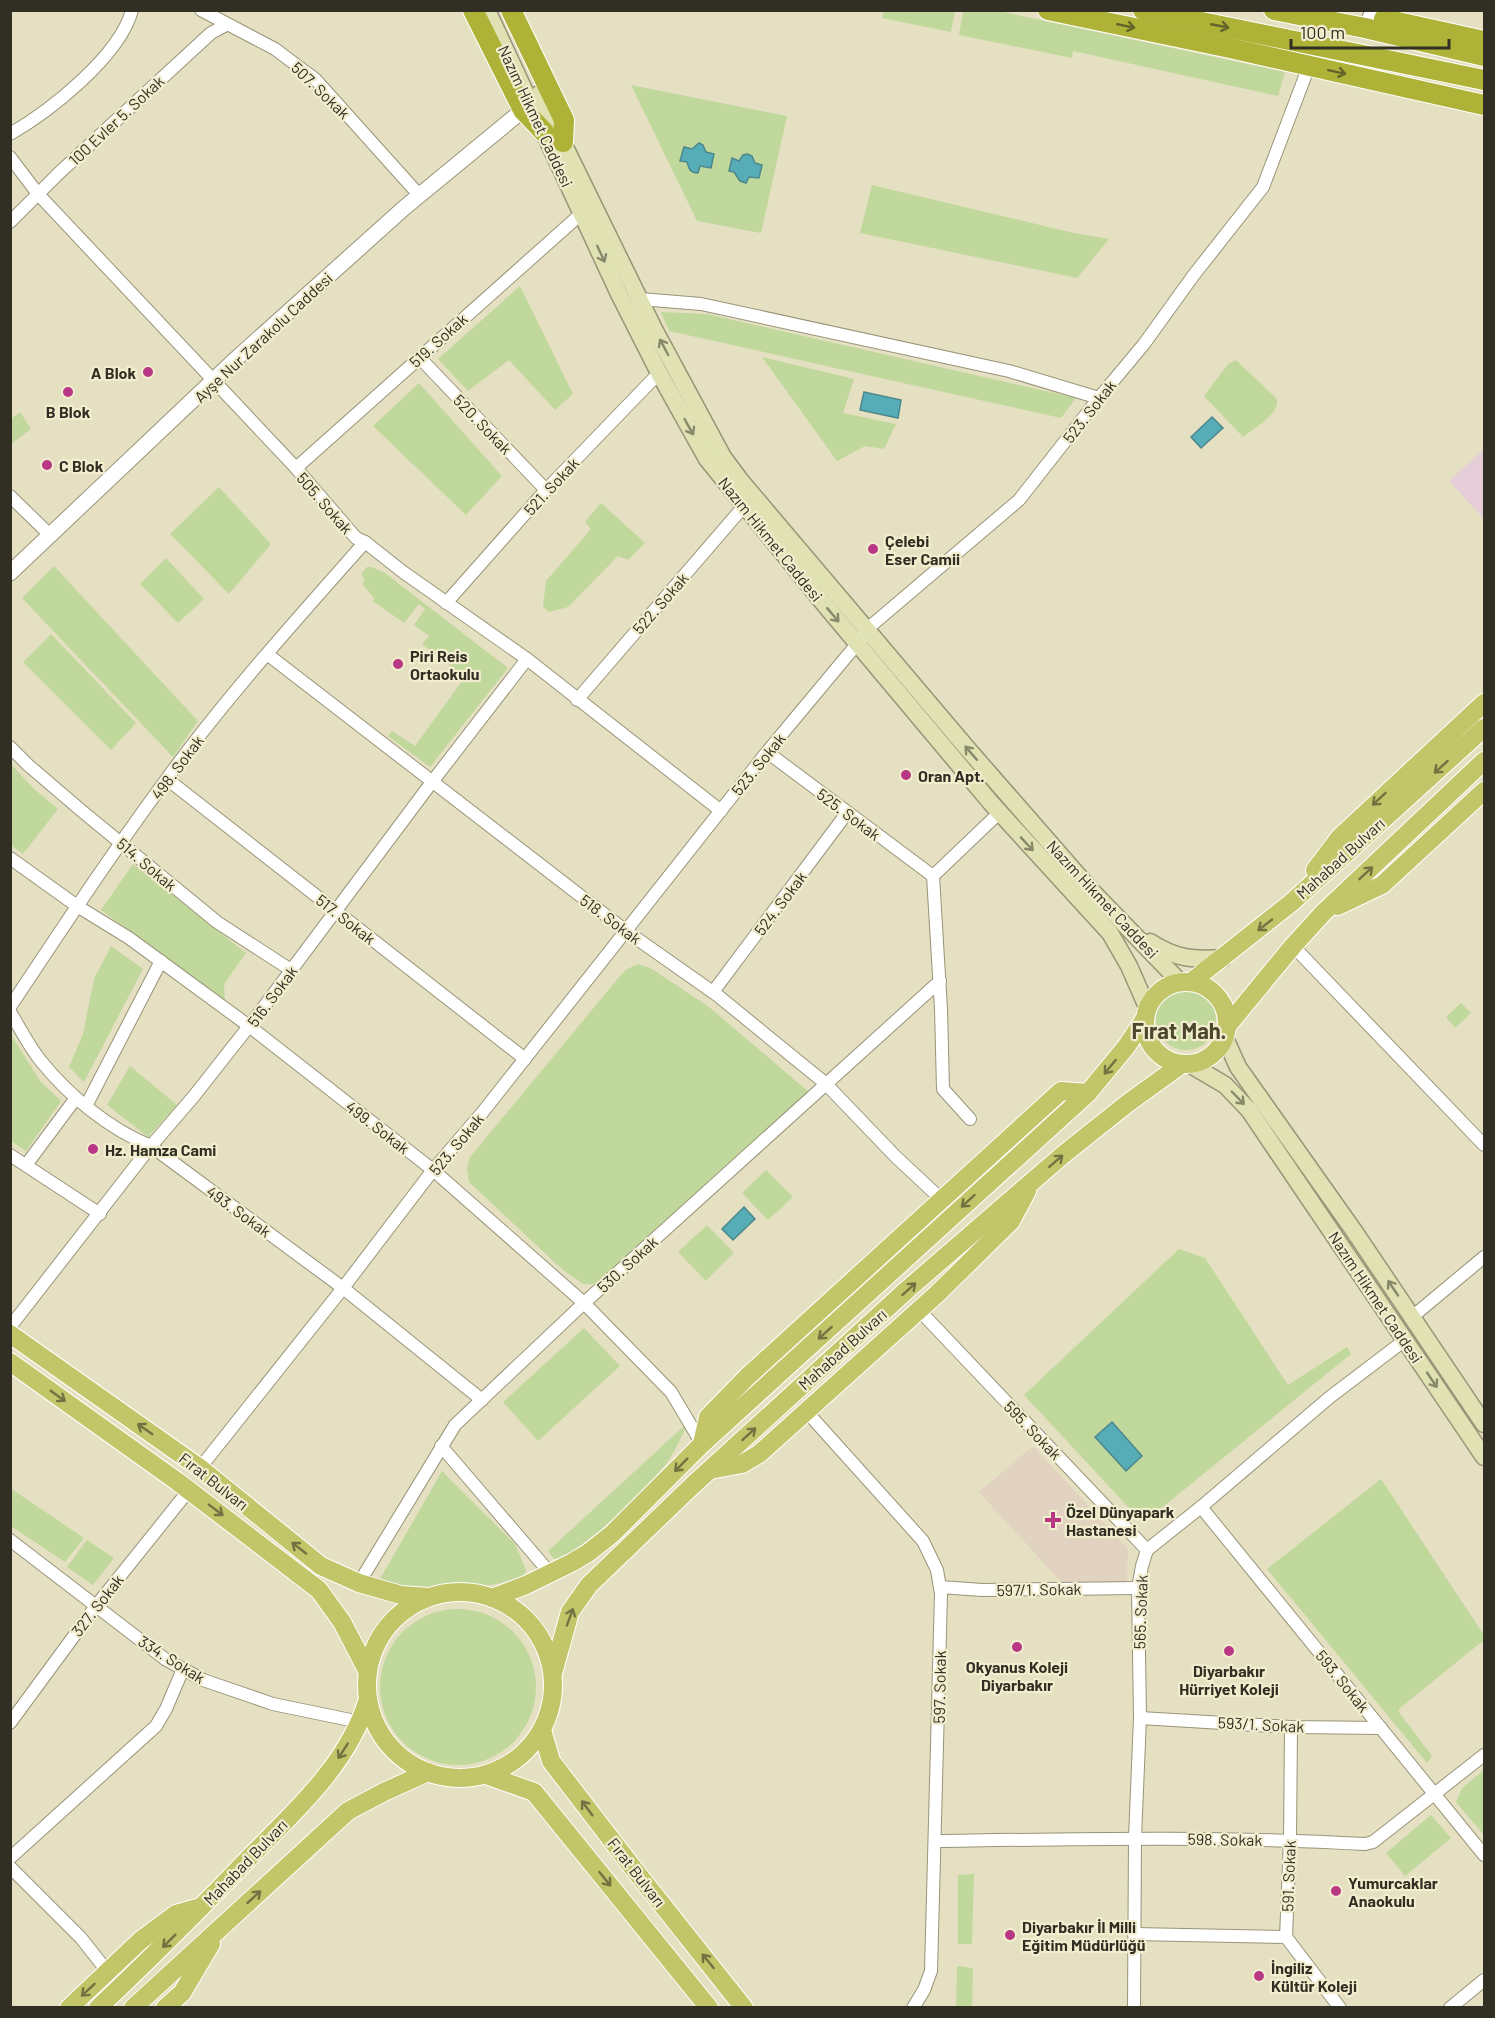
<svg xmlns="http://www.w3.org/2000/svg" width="1495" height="2018" viewBox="0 0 1495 2018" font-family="Barlow,sans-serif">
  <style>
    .commercial { fill: #e5ced8 }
    .medical { fill: #e2d2c0 }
    .green { fill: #c1d89d }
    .water { fill: #57adb7; stroke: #4c878b; stroke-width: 1.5 }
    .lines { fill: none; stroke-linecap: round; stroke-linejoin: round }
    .minor-casing { stroke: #999478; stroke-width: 14 }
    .tertiary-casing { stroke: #999478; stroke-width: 17 }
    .secondary-casing { stroke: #999478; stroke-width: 19 }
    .primary-casing { stroke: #fff; stroke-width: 20 }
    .trunk-casing { stroke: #fff; stroke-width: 22 }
    .minor { stroke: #fff; stroke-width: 12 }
    .tertiary { stroke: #fff; stroke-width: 15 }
    .secondary { stroke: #e0e2b3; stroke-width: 16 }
    .primary { stroke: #c2c568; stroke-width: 18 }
    .trunk { stroke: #aeb236; stroke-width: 20 }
    .oneway { stroke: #63632b }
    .oneway2 { stroke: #88886b }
    .oneway3 { stroke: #727242 }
    .poi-dot { fill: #b83885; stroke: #f2edce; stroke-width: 2 }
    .labels { text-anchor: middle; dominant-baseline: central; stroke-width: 4.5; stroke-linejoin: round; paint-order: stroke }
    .street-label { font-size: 16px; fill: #312f23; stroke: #f2edce }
    .poi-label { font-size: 16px; font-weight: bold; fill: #312f23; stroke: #f2edce; text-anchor: start }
    .district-label { font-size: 22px; font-weight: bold; fill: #4c472d; stroke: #f2edce }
  </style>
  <rect width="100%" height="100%" fill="#e5e0c1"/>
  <polygon class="commercial" points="1484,449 1484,519 1449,481"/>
  <polygon class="medical" points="1033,1446 1128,1549 1127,1583 1061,1582 979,1492"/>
  <g class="green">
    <polygon points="884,10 955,10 955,11 951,32 882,18"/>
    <polygon points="963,11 999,11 1285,72 1278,96 1073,51 1072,58 959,35"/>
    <polygon points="631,85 787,116 761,233 697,221"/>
    <polygon points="872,185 1074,233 1109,239 1077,278 860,233"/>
    <polygon points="520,286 573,394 555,410 509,360 468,391 438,359"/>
    <polygon points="661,312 707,314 1076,398 1061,418 669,331"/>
    <polygon points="762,357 854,379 843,413 896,424 884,449 865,446 837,461"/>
    <path d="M1236,360L1277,399C1280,414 1254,428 1243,437L1204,396L1228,364Z"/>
    <polygon points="419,383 502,476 466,515 373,426"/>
    <polygon points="20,412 31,429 11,444 11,419"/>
    <polygon points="219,487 271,544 229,594 170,534"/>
    <polygon points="601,503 645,543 628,560 618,556 568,607 549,612 543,607 546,581 591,529 585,522"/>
    <polygon points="166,558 204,599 178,623 140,584"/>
    <polygon points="54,566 198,721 173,757 22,598"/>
    <polygon points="367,567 372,567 385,573 508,668 430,767 388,736 392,731 415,746 465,677 422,644 429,636 414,625 425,609 419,604 404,623 373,601 374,598 362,584 365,580 361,574"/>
    <polygon points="51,634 136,723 111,750 23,662"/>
    <polygon points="11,764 33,788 58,809 23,854 11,845"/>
    <polygon points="133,864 246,953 224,984 225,1001 101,910"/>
    <polygon points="111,946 143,969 84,1082 69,1067 83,1034 94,979"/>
    <polygon points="638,964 652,969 709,1007 809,1092 597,1284 583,1284 563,1270 469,1182 467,1168 470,1157 625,970"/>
    <circle cx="1186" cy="1020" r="30"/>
    <polygon points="1461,1003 1471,1013 1455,1028 1446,1017"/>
    <polygon points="11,1035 41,1082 61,1101 26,1151 11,1141"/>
    <polygon points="130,1066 177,1105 148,1137 107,1105"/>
    <polygon points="766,1170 793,1197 768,1220 742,1193"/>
    <polygon points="707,1225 734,1253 706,1281 678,1252"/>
    <polygon points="1179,1249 1205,1258 1288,1385 1347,1347 1351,1354 1143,1523 1024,1395"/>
    <polygon points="584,1328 620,1366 538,1441 503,1402"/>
    <path d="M684,1426L686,1428C680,1439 674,1453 666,1464C638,1498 596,1538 558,1560L553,1558L548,1551Z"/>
    <path d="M442,1471L515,1544L526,1570L524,1575C516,1578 506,1582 497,1584C465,1590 410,1592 380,1579Z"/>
    <polygon points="1381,1479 1484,1635 1484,1640 1400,1708 1398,1711 1432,1756 1427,1763 1267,1569"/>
    <polygon points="10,1488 84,1538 65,1562 11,1526"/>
    <polygon points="87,1540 114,1558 93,1585 67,1567"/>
    <circle cx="458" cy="1687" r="78"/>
    <polygon points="1484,1770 1484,1835 1456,1802 1462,1788"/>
    <polygon points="1431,1815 1451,1838 1405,1876 1386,1853"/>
    <polygon points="974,1874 972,1944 958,1944 958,1875"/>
    <polygon points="957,1966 973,1968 972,2007 956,2007"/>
  </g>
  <g class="water">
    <path d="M699,143L703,145L706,152L714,154L711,168L700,166L698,173C690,173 689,169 687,162L680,161L684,147L692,149Z"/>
    <polygon points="747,154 752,156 755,163 762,165 759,178 749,177 746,183 740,181 734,172 729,171 732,158 739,161 743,155"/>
    <polygon points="864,392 901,400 898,418 860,410"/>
    <polygon points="1212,417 1223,428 1201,448 1191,437"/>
    <polygon points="744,1207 755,1219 733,1240 722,1229"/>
    <polygon points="1112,1422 1142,1456 1126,1471 1095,1437"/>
  </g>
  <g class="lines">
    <defs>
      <g id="minor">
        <polyline points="201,10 275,49 315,79 420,196"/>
        <polyline points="1369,16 1373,10"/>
        <path d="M10,134C50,111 120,56 132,10"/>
        <polyline points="10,157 38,194 296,468 356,538 365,542 403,572 527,659 721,811"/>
        <polyline points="10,222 59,173 211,33 226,25"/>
        <polyline points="640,299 701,304 1009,371 1099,398"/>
        <polyline points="419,357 546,490"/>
        <polyline points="296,468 582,213"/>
        <polyline points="10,496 51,536"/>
        <polyline points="446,603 546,490 659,373"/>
        <polyline points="267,654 626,931 717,995 825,1083 895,1156 941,1199"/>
        <polyline points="577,700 744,506"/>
        <polyline points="10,747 28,765 83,812 217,922 291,970"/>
        <polyline points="767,752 933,876"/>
        <polyline points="167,779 525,1059"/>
        <polyline points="10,858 77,906 129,938 249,1026 433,1170 584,1303 671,1392 702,1444"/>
        <polyline points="1293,946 1484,1145"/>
        <polyline points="713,992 847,813"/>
        <path d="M10,1007C67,921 124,835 186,753C242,680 304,611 365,542"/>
        <path d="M10,1012C20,1028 29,1046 40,1060C69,1096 109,1129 151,1146L343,1288L482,1400"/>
        <polyline points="86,1106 161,961"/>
        <polyline points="970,1119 943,1089 941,1009 933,876 999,813"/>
        <polyline points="10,1155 100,1214"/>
        <polyline points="26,1165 76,1098"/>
        <polyline points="919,1310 1147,1550"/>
        <polyline points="1412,1317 1484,1257"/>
        <polyline points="10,1327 151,1146 194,1096 257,1016 432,782 527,659"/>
        <polyline points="806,1411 923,1541 937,1570 941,1594 931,1971 924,1990 913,2008"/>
        <polyline points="441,1446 550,1573"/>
        <polyline points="200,1468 343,1288 433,1170 482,1113 767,752 857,644 866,630 1019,500 1099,398 1144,344 1193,276 1263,187 1309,66"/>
        <polyline points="1201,1507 1484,1855"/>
        <polyline points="10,1540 165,1659 203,1680 273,1704 360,1722"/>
        <polyline points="359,1583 455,1425 584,1303 940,981"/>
        <polyline points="940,1587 982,1590 1138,1588"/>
        <polyline points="1140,1718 1291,1727 1381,1728"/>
        <polyline points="10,1723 96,1606 189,1490"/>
        <polyline points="1291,1727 1290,1840 1286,1937 1340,2008"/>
        <path d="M936,1841C1079,1839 1222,1836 1365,1844L1373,1842L1484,1755"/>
        <polyline points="10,1858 156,1726 166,1709 183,1669"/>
        <polyline points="10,1867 81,1938 107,1971"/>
        <polyline points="1134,1934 1286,1937"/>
        <polyline points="1134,2008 1135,1838 1140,1718 1138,1588 1142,1566 1147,1550 1201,1507 1330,1397 1405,1340"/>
        <polyline points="1450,2008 1484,1980"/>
      </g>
      <polyline id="tertiary" points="10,573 237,358 404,208 523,110"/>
      <g id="secondary">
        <polyline points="487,10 619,294 659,373 707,459 825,605 991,803 1110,933 1129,966 1147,1007"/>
        <polyline points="539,94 654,329 723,457 740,480 966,747 1090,889 1180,982"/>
        <path d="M1150,942C1176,959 1193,960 1223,958"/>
        <polyline points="1225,1038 1238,1067 1354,1231 1484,1424"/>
        <polyline points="1191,1065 1225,1085 1249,1110 1484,1457"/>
      </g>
      <g id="primary">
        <polyline points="1315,870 1340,837 1484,703"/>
        <polyline points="1338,906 1382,885 1484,791"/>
        <circle cx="1186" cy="1023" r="41"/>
        <polyline points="1191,982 1291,903 1484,728"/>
        <polyline points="1228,1025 1293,946 1323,913 1484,761"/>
        <polyline points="10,1334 200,1468 321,1566 359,1583 401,1595 428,1597"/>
        <polyline points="10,1362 178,1482 319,1590 342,1622 368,1672"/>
        <polyline points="702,1444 708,1417 747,1377 1061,1091 1088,1093"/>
        <polyline points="710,1470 742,1464 759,1454 938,1293 1011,1221 1027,1191"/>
        <circle cx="460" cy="1685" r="93"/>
        <polyline points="492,1598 526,1585 571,1563 588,1553 612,1534 702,1444 1088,1093 1126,1047 1144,1020"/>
        <polyline points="553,1673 570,1612 589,1585 693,1485 909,1288 1064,1154 1128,1103 1182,1064"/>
        <polyline points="542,1730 551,1761 633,1868 744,2008"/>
        <polyline points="486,1775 534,1792 709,2008"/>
        <polyline points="69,2008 141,1940 176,1914 201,1907"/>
        <path d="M98,2008C149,1960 198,1911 247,1860C294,1812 348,1765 368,1699"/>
        <polyline points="133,2008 348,1811 384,1792 428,1772"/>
        <polyline points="165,2008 182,1993 211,1944"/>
      </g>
      <g id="trunk">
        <polyline points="473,10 523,110 545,133"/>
        <polyline points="511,10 564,120 563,142"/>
        <polyline points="1048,10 1230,48 1484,105"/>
        <polyline points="1143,10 1484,80"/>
        <polyline points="1274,10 1365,28 1484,56"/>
        <polyline points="1384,19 1484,41"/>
      </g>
    </defs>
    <use href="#minor" class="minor-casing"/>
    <use href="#tertiary" class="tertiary-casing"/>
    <use href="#secondary" class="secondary-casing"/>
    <use href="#primary" class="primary-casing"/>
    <use href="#trunk" class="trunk-casing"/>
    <use href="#minor" class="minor"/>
    <use href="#tertiary" class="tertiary"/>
    <use href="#secondary" class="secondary"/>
    <use href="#primary" class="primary"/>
    <use href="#trunk" class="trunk"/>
  </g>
  <defs><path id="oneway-shaft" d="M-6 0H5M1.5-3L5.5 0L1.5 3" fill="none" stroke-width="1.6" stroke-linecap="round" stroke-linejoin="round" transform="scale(1.5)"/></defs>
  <g class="oneway">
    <use href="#oneway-shaft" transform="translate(1126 26) rotate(12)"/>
    <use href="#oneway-shaft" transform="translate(1220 26) rotate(11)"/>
    <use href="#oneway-shaft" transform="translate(1337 72) rotate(12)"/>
  </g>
  <g class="oneway2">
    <use href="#oneway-shaft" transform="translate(601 254) rotate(65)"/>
    <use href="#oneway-shaft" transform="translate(664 347) rotate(-118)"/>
    <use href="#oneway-shaft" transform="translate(689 427) rotate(61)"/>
    <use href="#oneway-shaft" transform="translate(833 615) rotate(50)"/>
    <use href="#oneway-shaft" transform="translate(971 753) rotate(-131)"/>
    <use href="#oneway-shaft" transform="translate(1027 844) rotate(47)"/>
    <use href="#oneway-shaft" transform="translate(1238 1098) rotate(46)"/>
    <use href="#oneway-shaft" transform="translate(1393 1288) rotate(-124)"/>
    <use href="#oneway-shaft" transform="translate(1432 1380) rotate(56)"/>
  </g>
  <g class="oneway3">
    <use href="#oneway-shaft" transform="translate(1441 767) rotate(138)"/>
    <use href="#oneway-shaft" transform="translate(1379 799) rotate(137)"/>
    <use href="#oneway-shaft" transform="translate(1366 873) rotate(-43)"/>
    <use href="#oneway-shaft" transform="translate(1265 925) rotate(142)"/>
    <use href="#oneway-shaft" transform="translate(1110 1067) rotate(129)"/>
    <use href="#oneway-shaft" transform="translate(1056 1161) rotate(-41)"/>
    <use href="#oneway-shaft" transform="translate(968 1201) rotate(138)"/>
    <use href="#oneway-shaft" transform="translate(909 1289) rotate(-42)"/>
    <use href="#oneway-shaft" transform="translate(825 1333) rotate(138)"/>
    <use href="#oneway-shaft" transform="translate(58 1396) rotate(36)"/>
    <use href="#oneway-shaft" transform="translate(145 1429) rotate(-145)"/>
    <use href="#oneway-shaft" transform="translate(749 1434) rotate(-42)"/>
    <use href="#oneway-shaft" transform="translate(681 1465) rotate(135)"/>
    <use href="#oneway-shaft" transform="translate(216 1510) rotate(37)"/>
    <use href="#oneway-shaft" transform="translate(299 1548) rotate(-142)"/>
    <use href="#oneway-shaft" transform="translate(570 1617) rotate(-70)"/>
    <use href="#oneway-shaft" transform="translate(343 1751) rotate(123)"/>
    <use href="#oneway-shaft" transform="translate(587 1808) rotate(-127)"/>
    <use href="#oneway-shaft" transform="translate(605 1879) rotate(51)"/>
    <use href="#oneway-shaft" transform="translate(254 1897) rotate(-42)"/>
    <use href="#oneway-shaft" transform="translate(169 1941) rotate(135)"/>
    <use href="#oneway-shaft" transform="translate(708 1961) rotate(-129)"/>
    <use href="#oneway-shaft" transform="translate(88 1990) rotate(137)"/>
  </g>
  <g class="poi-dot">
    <circle cx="148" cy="372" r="6"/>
    <circle cx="68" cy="392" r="6"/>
    <circle cx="47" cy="465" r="6"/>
    <circle cx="873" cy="549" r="6"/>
    <circle cx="398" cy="664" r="6"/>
    <circle cx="906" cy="775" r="6"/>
    <circle cx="93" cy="1149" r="6"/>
    <path d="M1050 1511h6v6h6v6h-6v6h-6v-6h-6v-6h6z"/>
    <circle cx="1017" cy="1647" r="6"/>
    <circle cx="1229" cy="1651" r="6"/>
    <circle cx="1336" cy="1891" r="6"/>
    <circle cx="1010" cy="1935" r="6"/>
    <circle cx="1259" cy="1976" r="6"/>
  </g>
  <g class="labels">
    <g class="street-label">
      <text transform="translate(321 90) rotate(44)">507. Sokak</text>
      <text transform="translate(536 116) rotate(65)">Nazım Hikmet Caddesi</text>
      <text transform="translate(116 120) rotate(-43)">100 Evler 5. Sokak</text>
      <text transform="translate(263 337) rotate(-43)">Ayşe Nur Zarakolu Caddesi</text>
      <text transform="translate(438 340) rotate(-42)">519. Sokak</text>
      <text transform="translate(1089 411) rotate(-52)">523. Sokak</text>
      <text transform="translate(483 424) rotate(46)">520. Sokak</text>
      <text transform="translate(551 486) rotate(-47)">521. Sokak</text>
      <text transform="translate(325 503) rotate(49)">505. Sokak</text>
      <text transform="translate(771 539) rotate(51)">Nazım Hikmet Caddesi</text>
      <text transform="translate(660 603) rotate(-49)">522. Sokak</text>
      <text transform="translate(758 764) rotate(-51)">523. Sokak</text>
      <text transform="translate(177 767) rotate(-53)">498. Sokak</text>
      <text transform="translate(849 814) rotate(37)">525. Sokak</text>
      <text transform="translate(1340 858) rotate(-42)">Mahabad Bulvarı</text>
      <text transform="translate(147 864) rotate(40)">514. Sokak</text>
      <text transform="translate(1103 899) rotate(47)">Nazım Hikmet Caddesi</text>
      <text transform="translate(780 903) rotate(-53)">524. Sokak</text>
      <text transform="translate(346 919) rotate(38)">517. Sokak</text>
      <text transform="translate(611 919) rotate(37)">518. Sokak</text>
      <text transform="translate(272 996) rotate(-53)">516. Sokak</text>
      <text transform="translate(378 1127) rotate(38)">499. Sokak</text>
      <text transform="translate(456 1144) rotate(-50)">523. Sokak</text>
      <text transform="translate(239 1211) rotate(36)">493. Sokak</text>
      <text transform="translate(627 1264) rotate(-42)">530. Sokak</text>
      <text transform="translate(1376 1297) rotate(56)">Nazım Hikmet Caddesi</text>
      <text transform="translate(842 1349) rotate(-42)">Mahabad Bulvarı</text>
      <text transform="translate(1033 1430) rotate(46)">595. Sokak</text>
      <text transform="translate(214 1481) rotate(38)">Fırat Bulvarı</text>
      <text transform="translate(1039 1589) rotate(-1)">597/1. Sokak</text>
      <text transform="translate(97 1605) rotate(-52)">327. Sokak</text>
      <text transform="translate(1140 1612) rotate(-88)">565. Sokak</text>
      <text transform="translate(172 1659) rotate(32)">334. Sokak</text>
      <text transform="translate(1343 1681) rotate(51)">593. Sokak</text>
      <text transform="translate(939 1687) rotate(-89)">597. Sokak</text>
      <text transform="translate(1261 1724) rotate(3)">593/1. Sokak</text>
      <text transform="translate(1225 1839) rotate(1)">598. Sokak</text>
      <text transform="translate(245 1862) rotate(-46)">Mahabad Bulvarı</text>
      <text transform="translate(637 1872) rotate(52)">Fırat Bulvarı</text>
      <text transform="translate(1288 1876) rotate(-88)">591. Sokak</text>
    </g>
    <g class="poi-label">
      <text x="136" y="372" text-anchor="end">A Blok</text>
      <text x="68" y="411" text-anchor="middle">B Blok</text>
      <text x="59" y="465">C Blok</text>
      <text x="885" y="540">Çelebi<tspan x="885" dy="18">Eser Camii</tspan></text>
      <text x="410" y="655">Piri Reis<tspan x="410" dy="18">Ortaokulu</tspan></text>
      <text x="918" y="775">Oran Apt.</text>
      <text x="105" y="1149">Hz. Hamza Cami</text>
      <text x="1066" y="1511">Özel Dünyapark<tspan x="1066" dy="18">Hastanesi</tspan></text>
      <text x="1017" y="1666" text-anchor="middle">Okyanus Koleji<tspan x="1017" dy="18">Diyarbakır</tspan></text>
      <text x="1229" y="1670" text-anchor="middle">Diyarbakır<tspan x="1229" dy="18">Hürriyet Koleji</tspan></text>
      <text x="1348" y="1882">Yumurcaklar<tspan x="1348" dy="18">Anaokulu</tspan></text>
      <text x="1022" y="1926">Diyarbakır İl Milli<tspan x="1022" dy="18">Eğitim Müdürlüğü</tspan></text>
      <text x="1271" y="1967">İngiliz<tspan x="1271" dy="18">Kültür Koleji</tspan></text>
    </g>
    <g class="district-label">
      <text x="1179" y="1030">Fırat Mah.</text>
    </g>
  </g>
  <rect width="1495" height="2018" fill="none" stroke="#312f23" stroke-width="24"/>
  <path d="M1291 39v9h158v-9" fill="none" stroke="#312f23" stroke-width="3"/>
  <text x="1300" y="39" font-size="18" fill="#312f23" stroke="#f2edce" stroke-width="4.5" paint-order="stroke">100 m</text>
</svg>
